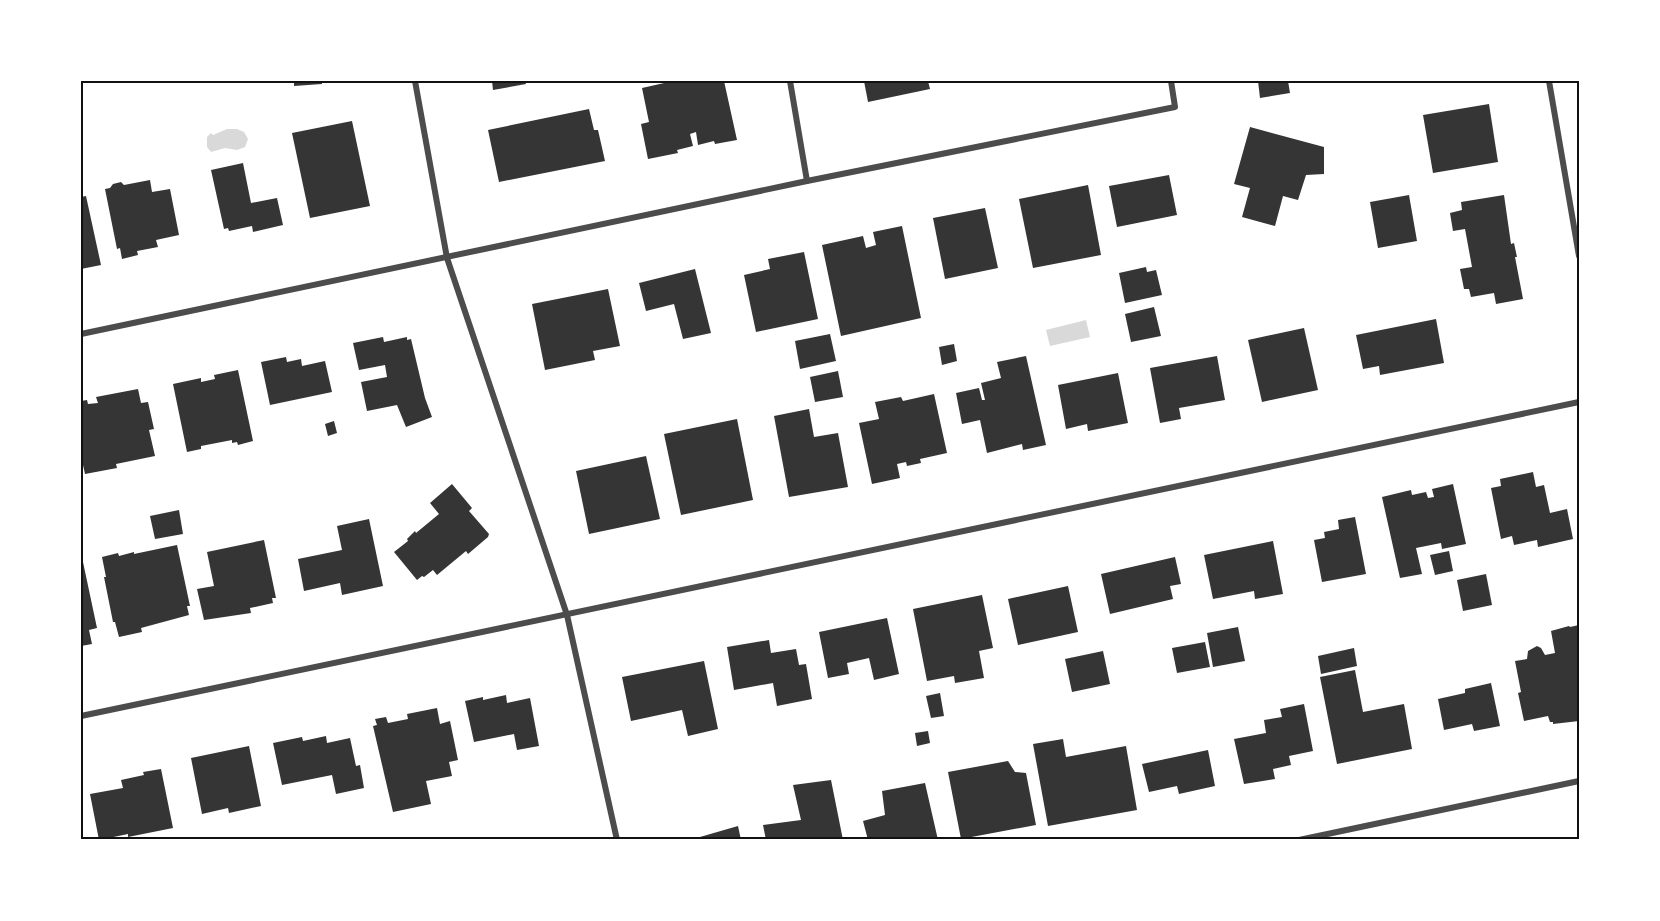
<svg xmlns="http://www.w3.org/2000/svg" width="1660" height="921" viewBox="0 0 1660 921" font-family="Roboto,sans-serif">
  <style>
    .water { fill: #d9d9d9 }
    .building { fill: #353535 }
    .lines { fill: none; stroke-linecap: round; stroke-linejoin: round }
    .minor { stroke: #4c4c4c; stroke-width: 6 }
    .neatline { fill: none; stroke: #111; stroke-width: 2 }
  </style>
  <rect width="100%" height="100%" fill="#fff"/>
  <g class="water">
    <polygon points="227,129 237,129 244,132 248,139 245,147 237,150 225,148 211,152 207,147 207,137 211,133 213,135"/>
    <polygon points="1086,320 1090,337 1050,346 1046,330"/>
  </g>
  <g class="building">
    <polygon points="294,81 322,81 322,84 294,86"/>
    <polygon points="492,81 525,81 526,84 493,90"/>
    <polygon points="673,81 724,81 737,140 715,144 714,141 698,145 696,132 690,134 693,146 677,150 678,153 648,159 641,124 649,122 642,88"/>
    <polygon points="864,81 928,81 930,89 868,102"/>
    <polygon points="1258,81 1288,81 1290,93 1260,98"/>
    <polygon points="1489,104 1498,162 1433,173 1423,115"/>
    <polygon points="589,109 594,130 598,130 605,161 499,182 488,130"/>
    <polygon points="352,121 370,206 310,218 292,133"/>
    <polygon points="1250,127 1324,147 1324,174 1306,175 1298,200 1283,196 1275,226 1242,217 1250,188 1234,184"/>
    <polygon points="243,163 251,203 277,198 283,225 253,232 252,226 229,231 228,228 224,229 211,170"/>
    <polygon points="1169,175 1177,215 1117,227 1109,186"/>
    <polygon points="150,180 152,192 170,189 179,235 156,240 158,247 137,251 138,255 122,259 120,248 117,249 105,189 110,188 113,184 121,182 124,185"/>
    <polygon points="1088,185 1101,255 1033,268 1019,199"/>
    <polygon points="1409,195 1417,241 1378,248 1370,202"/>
    <polygon points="1504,195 1511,244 1514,243 1517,257 1515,257 1523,299 1496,304 1494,293 1471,297 1469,289 1464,289 1460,269 1472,267 1465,229 1453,231 1450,213 1462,210 1461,202"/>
    <polygon points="86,196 101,265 81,269 81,197"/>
    <polygon points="985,208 998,268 945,279 933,218"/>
    <polygon points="902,226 921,318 841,336 822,245 863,236 866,248 876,245 873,232"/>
    <polygon points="804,252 818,319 756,332 744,275 770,269 768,259"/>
    <polygon points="1146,267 1147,272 1156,270 1162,295 1125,303 1119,273"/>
    <polygon points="695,269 711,333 683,339 674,304 646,311 639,283"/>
    <polygon points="608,289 620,346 593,351 595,360 545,370 532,304"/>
    <polygon points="1154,307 1161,336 1131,342 1125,314"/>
    <polygon points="1436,319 1444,363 1380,375 1379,366 1363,369 1356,335"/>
    <polygon points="1304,328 1318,390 1262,402 1248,340"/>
    <polygon points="830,334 836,361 800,369 795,341"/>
    <polygon points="383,337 384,342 407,337 407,340 411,339 425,398 432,417 406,427 397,405 367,411 361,382 387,377 385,365 359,370 353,343"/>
    <polygon points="954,344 957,361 942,365 939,347"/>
    <polygon points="1026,356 1046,445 1023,450 1022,444 987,453 980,420 962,424 956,393 979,388 982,400 985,400 981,383 1001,378 997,362"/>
    <polygon points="1217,356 1225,400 1179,408 1181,419 1160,423 1150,368"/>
    <polygon points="286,357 287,362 301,359 302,366 325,361 332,392 270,405 261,362"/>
    <polygon points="238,370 253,441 238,445 237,442 232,443 232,440 201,446 201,449 187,452 173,384 201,378 201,382 215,379 214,375"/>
    <polygon points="838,371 843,397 815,402 810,377"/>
    <polygon points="1118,373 1128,423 1088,431 1087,424 1066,429 1058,385"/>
    <polygon points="138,389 141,403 148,402 154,429 149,430 155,456 116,464 117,468 85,474 81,456 81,401 87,400 88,404 98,403 96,397"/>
    <polygon points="934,394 947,453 920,459 921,463 907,466 906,462 897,464 900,478 872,484 859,423 879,419 875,402 901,397 903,401"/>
    <polygon points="809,409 814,437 838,433 848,487 789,497 774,416"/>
    <polygon points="737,419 753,500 681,515 664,434"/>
    <polygon points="334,421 337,433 328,436 325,424"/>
    <polygon points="646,456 660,519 589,534 576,471"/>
    <polygon points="1533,472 1536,487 1544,485 1550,513 1567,509 1573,539 1538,547 1537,540 1514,545 1512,536 1501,539 1491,488 1501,486 1500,479"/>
    <polygon points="452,484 472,508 469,511 489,534 488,537 468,554 466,551 437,575 433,570 424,577 422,576 417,580 394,552 408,541 407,539 415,531 416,533 439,514 430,503"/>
    <polygon points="1453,484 1466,544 1442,549 1441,543 1416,548 1422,574 1400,578 1382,497 1411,490 1412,495 1426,492 1428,498 1434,497 1432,489"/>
    <polygon points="179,510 183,534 155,539 150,516"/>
    <polygon points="1355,517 1366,574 1322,582 1314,540 1325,538 1324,532 1339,529 1338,520"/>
    <polygon points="369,519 383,586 342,595 340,583 304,591 298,559 342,550 337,526"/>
    <polygon points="264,540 276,598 272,598 273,603 250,608 251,613 204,620 197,589 214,586 207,552"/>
    <polygon points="1273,541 1283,594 1255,599 1254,591 1213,599 1204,555"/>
    <polygon points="177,545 190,606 187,606 189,615 141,628 142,632 119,637 115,622 113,622 104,577 106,577 102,557 118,553 119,556 134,552 134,554"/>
    <polygon points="1449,551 1453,571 1435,575 1430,555"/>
    <polygon points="1175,557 1181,584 1170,586 1173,599 1110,614 1101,574"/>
    <polygon points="81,562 83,562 97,628 89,630 92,644 81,646"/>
    <polygon points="1486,574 1492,605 1463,611 1457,580"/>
    <polygon points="1068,586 1078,632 1018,645 1008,599"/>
    <polygon points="982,595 993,648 979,651 984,678 955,683 954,676 927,681 913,609"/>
    <polygon points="887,618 899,674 874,680 869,658 847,663 849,674 828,678 819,632"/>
    <polygon points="1579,625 1579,721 1553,724 1553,722 1550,722 1548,716 1524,721 1518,693 1521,692 1515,661 1527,659 1528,651 1537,646 1541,648 1545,655 1555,653 1551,631 1569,626 1570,627"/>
    <polygon points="1238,627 1245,661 1213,667 1207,633"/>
    <polygon points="769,640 771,653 796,649 799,665 806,664 812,699 777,706 773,683 734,690 727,647"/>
    <polygon points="1205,642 1210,667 1177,673 1172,648"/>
    <polygon points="1354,648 1357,666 1321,674 1318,656"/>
    <polygon points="1103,651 1110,684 1072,692 1065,659"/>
    <polygon points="704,661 718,729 688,736 682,710 631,721 622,677"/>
    <polygon points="1355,670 1363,712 1404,704 1412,749 1337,764 1320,677"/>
    <polygon points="1491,683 1500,726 1474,731 1472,724 1444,730 1438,699 1465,693 1465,689"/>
    <polygon points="940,693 944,716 931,718 926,696"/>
    <polygon points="506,695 507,703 530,698 539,746 517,750 514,734 474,742 465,701 483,697 483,700"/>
    <polygon points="1304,704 1313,751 1289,756 1291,765 1273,769 1275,779 1244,784 1234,739 1266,733 1264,720 1282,717 1280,709"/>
    <polygon points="437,708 440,724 450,721 458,760 449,762 452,776 426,781 431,804 393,812 373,726 377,725 375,719 386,717 388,723 408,719 407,714"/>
    <polygon points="928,731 930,743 917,746 915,733"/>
    <polygon points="326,736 327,743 350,738 356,766 360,765 364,788 336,794 332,775 282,785 273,743 302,737 303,741"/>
    <polygon points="1063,739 1066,757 1126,746 1137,810 1048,826 1033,744"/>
    <polygon points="249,746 261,806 229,813 228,808 202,814 191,758"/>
    <polygon points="1208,750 1215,786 1179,794 1177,786 1149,792 1142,764"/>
    <polygon points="1008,761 1015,772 1026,773 1036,825 961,839 948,772"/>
    <polygon points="161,769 173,828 128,837 128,834 99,840 90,794 123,788 121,780 144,775 143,772"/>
    <polygon points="831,780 843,840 766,840 763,825 801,820 793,785"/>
    <polygon points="925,783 938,840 868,840 863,821 885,815 882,791"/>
    <polygon points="738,826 741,840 693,840 693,839"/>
  </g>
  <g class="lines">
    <g class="minor">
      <polyline points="415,81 447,258 567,615 617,840"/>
      <polyline points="790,81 807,181"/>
      <polyline points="1549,81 1579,256"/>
      <polyline points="81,334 807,181 1175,107 1171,81"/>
      <polyline points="81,716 1579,402"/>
      <polyline points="1299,840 1579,781"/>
    </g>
  </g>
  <rect width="1660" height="921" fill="none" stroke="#ffffff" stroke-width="165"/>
  <rect x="82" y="82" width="1496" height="756" class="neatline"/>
</svg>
